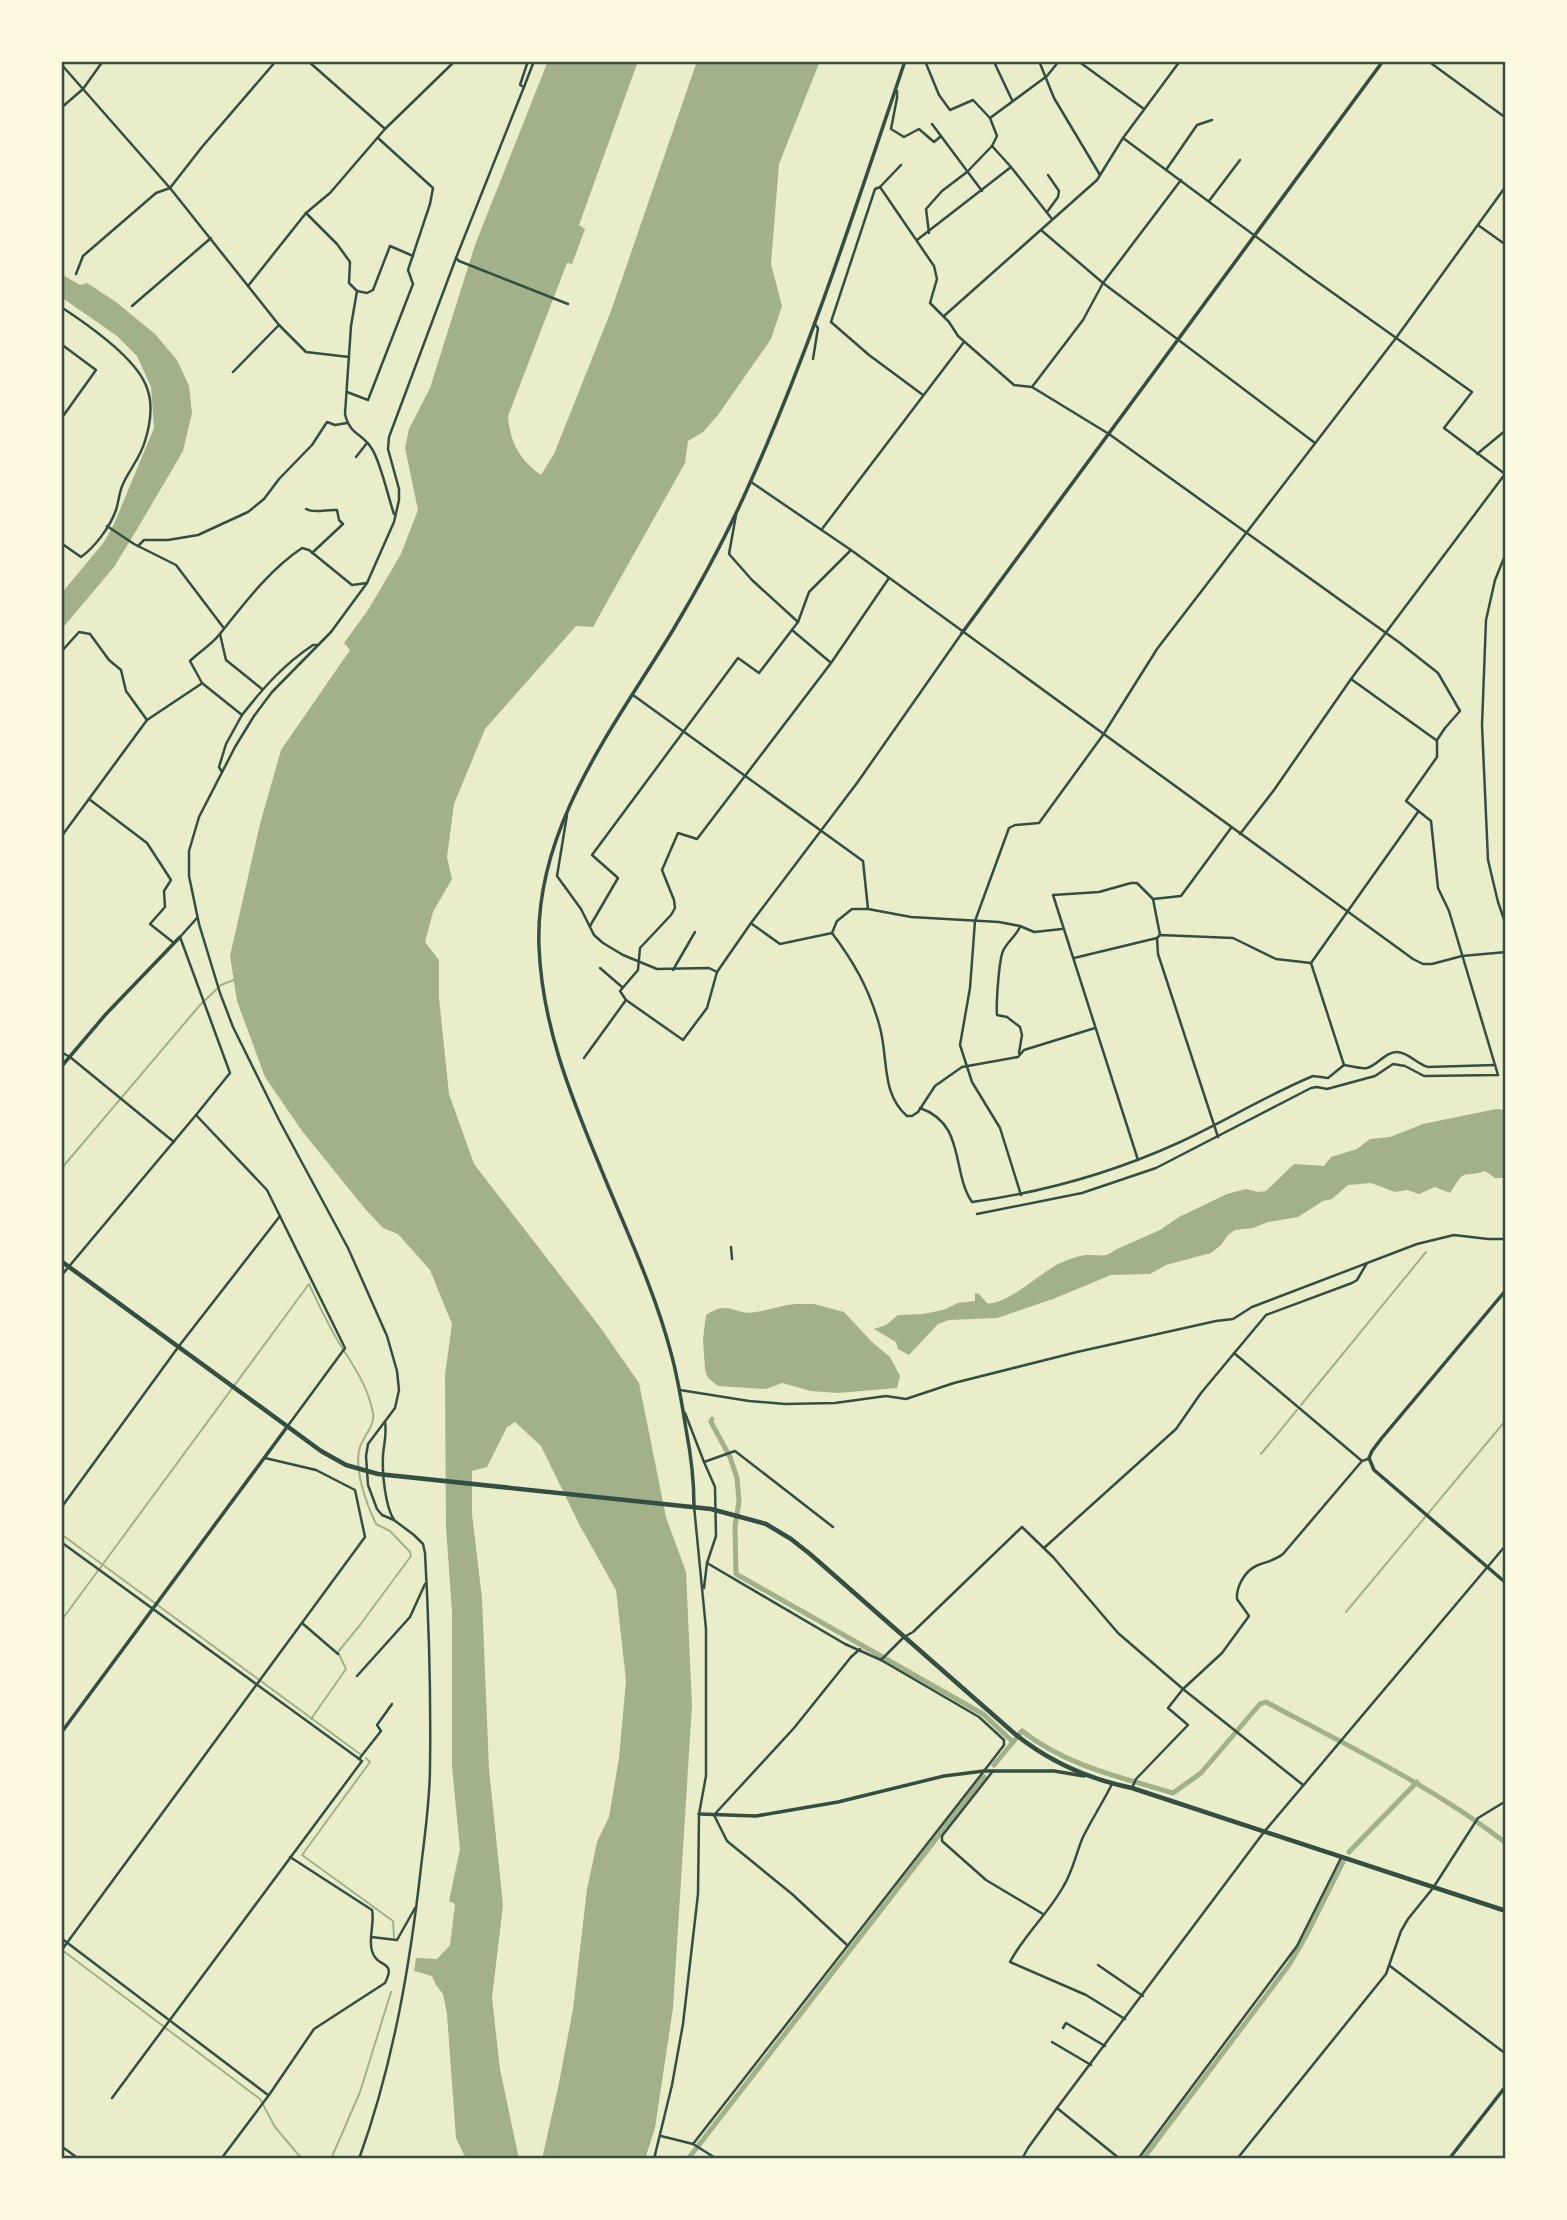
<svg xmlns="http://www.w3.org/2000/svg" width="1567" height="2220" viewBox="0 0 1567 2220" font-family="Georgia,serif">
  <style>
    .water { fill: #a3b18a }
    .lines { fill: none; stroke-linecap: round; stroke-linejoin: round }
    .stream { stroke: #a3b18a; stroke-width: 2 }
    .canal { stroke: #a3b18a; stroke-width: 5 }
    .minor { stroke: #344e41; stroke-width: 2.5 }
    .tertiary { stroke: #344e41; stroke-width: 3.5 }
    .secondary { stroke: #344e41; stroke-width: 3.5 }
    .trunk { stroke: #344e41; stroke-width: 4.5 }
    .neatline { fill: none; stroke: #344e41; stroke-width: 2.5 }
  </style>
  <rect width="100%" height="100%" fill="#e9edc9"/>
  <g class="water">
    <path d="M548,61H638L579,225L585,229L572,264L567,263L508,416C510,442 519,459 541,475L554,454L611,311L697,61H820L779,164L771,264L782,306L771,339L718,415L703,432L688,441L685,463L593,627L576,626L485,729L454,804L447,857L452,879L433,912L425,942L439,960V998L449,1094L474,1164L600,1327L639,1383L666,1517L686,1572L692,1705L673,2008L655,2128L645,2159H542L558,2088L573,2009L587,1889L597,1842L609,1817L619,1758L626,1681L616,1590L580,1526L541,1446L515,1422L507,1427L487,1467L472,1471V1514L482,1598L489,1769L503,1905L492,1998L500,2069L519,2159H466L456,2138L447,2014L443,1994L436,1985L432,1976L414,1971L416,1958L437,1959L450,1945L455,1904L449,1901L460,1849L452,1767V1612L446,1527L445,1375L452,1324L430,1270L398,1234L383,1228L366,1210L302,1131L265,1077L237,1001L230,956L260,824L281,750L350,650L344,643L368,610L401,554L418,510L405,448L409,429L430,388L475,245Z"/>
    <polygon points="61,274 80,285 87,283 116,302 155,334 177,360 189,386 192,413 183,451 139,526 114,567 61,630 61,594 104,542 114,524 154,428 151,387 137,356 117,336 61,297"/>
    <path d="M1496,1109L1506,1110V1178H1495L1485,1171C1460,1179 1467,1166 1450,1193L1435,1187L1419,1194L1407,1190L1395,1192L1371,1183L1348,1185L1332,1199L1323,1201L1298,1217L1268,1222L1253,1228L1235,1230L1228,1235L1221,1245L1211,1253L1166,1265L1150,1274L1111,1275L1053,1299L997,1318L949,1320L938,1324L909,1355L898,1349L896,1342L874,1329L886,1325L898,1315L923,1314L943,1310L958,1303L975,1301V1293L979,1294L987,1303C1005,1306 1041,1273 1058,1264C1066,1260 1081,1254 1090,1255C1101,1255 1105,1258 1115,1250L1160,1230L1179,1217L1227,1194L1246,1189L1258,1192L1266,1191L1294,1164L1324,1166L1331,1157L1357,1149L1370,1139L1390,1137L1423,1124Z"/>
    <path d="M796,1304H814L844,1312L872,1342L890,1357L900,1376L897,1388L838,1393L811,1391L782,1383L766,1389L718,1386L708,1378L705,1370L703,1339L706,1315C730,1299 734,1316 756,1312C770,1310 782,1305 796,1304Z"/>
  </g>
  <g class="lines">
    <g class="stream">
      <polyline points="61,1169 200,1005 221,985 234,980"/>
      <polyline points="1301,1405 1426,1252"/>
      <polyline points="1261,1454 1297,1410"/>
      <polyline points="61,1534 360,1754"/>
      <polyline points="1346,1612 1506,1420"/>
      <path d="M61,1621L309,1284C318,1303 327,1323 338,1341C353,1366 367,1383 373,1413C375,1426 364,1435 360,1447C353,1468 367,1505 376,1524L390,1531L410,1552L411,1556L360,1625L338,1652L346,1669L311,1719"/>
      <polyline points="366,1758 370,1762 302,1855 393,1921 394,1937"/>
      <polyline points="62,1950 260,2099 275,2127 302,2159"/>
      <polyline points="331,2159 360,2092 391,1992"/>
    </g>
    <g class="canal">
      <polyline points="712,1419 711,1422 730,1457 737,1478 739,1501 735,1527 736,1574 983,1714 1013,1742"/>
      <path d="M994,1765L1022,1731C1067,1766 1120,1777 1173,1793L1201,1773L1260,1704L1266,1702C1348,1746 1432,1786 1506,1843"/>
      <polyline points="1349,1852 1417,1782"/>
      <polyline points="688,2159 984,1777"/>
      <polyline points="1143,2159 1289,1965 1307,1934 1343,1862"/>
    </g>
    <g class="minor">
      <polyline points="308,61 384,128"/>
      <polyline points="528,61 520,85 524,87 456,258 459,261 568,304"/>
      <polyline points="925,61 939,95 950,110 973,100 990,118 997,136 992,146 967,172 942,191 926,209 929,233"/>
      <polyline points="1000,61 995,64 1012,100"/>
      <polyline points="1039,61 1054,98 1100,175"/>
      <polyline points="1078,61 1144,109"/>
      <polyline points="1428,61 1506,118"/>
      <polyline points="61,64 170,188 279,325 306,352 349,357"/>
      <polyline points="524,87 534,61"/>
      <polyline points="897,91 897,98 891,129 904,137 919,129 934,142 940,137"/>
      <polyline points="61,108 83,89 103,61"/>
      <polyline points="990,118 1047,76 1059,61"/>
      <polyline points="932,124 982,191"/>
      <polyline points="1123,138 1305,273 1472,392 1444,428 1505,474 1351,679 1274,790 1240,834"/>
      <polyline points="992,146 1011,167 1052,219"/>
      <polyline points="1166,170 1197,125 1212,120"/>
      <polyline points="880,187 901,165"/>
      <polyline points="1209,201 1240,160"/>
      <polyline points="1047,212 1058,197 1059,191 1048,175"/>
      <path d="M306,213L337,244L350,262L349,283L357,291L351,326L345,414C350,436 363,433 372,449C381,463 388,497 394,514"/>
      <polyline points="1478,225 1506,245"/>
      <polyline points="1041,230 1103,283 1315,443"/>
      <polyline points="917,240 1011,167"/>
      <polyline points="76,274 83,256 156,193 170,188 202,147 276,61"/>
      <polyline points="248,286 306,213 330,193 385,129 455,61"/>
      <polyline points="357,291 367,293 373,290 390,246 413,256"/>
      <polyline points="132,306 211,238"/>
      <path d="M61,307C87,324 137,358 147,388C153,404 150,425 145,441C141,456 130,469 123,484C119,492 119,501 116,510C110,527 95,547 81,557L61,543"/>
      <polyline points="944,316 1097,180 1123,138 1180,61"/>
      <polyline points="61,344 96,370 61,419"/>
      <polyline points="813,359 818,328 814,323"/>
      <polyline points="233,372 279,325"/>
      <polyline points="1032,387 1083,320 1103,283 1181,180"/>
      <polyline points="347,392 368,400 413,284 408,270 430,204 433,188 378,138"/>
      <polyline points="923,395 869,355 831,322 875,189 880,187 934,266 937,279 930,303 949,322 958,336 1014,385 1032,387 1109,434 1400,643 1438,673 1460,711 1445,728 1437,740 1437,757 1406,801 1431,821 1438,888 1449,911 1498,1075 1424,1076 1405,1066 1393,1064 1375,1076 1327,1089 1317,1087 1311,1088 1156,1168 1082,1193 977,1214"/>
      <polyline points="1477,454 1506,430"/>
      <polyline points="356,457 367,443"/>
      <polyline points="751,482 851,550 1413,959 1423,964 1432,964 1462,956 1506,952"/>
      <path d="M306,509C315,514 327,509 337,510L339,520L343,524L312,553"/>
      <polyline points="736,515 729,554 752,580 798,622"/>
      <polyline points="107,526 134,544 176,565 223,627"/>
      <polyline points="822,529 964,342"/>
      <polyline points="138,546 144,540 168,540 198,535 248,512 264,499 279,479 312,445 327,422 335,425 347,423"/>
      <polyline points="1506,553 1495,580 1486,620 1482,725 1488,860 1498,902 1506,925"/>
      <polyline points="889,578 831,663 697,839 678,833 662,870 674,900 675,908 671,915 640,948 638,970 620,991 626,1000 683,1040 707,1008 717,972 751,923 857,783 962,633"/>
      <polyline points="792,630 830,662"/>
      <polyline points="220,634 226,660 262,689"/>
      <polyline points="61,652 79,632 90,634 109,660 121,670 126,691 147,720"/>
      <polyline points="1351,679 1436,740"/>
      <polyline points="633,695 863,861 868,909"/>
      <path d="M242,715C264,687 283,665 313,645H317"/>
      <path d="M222,772L219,767L226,744L242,715L202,683L190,661C199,652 211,645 219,635C243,605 269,570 302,548L309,550L352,585L367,583"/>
      <polyline points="89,799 147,843 171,880 164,891 165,907 150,924 174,943"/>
      <polyline points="567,815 557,876 581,909 594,935 603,943 623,955 657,969 709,968 717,972"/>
      <polyline points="61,837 147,720 201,684"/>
      <polyline points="1153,899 1181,896 1231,828"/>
      <polyline points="752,924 780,944 832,933"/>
      <polyline points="590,926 618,878 592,855 738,658 759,673 798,622 809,592 850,551"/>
      <path d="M832,933C854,962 869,989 879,1024C889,1056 880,1093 907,1116H912L918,1112L935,1086L962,1067L1018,1057L1024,1050L1095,1028"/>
      <polyline points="832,933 837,921 852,909 868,909 911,917 999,922 1020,926 1034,932 1062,929"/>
      <polyline points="1157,938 1158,954 1218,1137"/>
      <polyline points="1074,958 1157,938 1160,935 1233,938 1276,959 1311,963"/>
      <polyline points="1311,963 1418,812"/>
      <polyline points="1311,963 1344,1065"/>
      <polyline points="600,968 622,987"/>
      <polyline points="673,970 695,932"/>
      <polyline points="61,1052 70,1057 174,1142"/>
      <path d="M1019,1053L1022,1035L1020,1027L1007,1017L997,1015C996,1003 999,960 1003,951C1007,942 1016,936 1020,927"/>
      <polyline points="584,1058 626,1000"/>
      <path d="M920,1108C966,1124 951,1171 972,1202C1044,1192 1112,1173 1178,1143C1224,1122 1267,1095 1313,1076L1328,1078L1344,1065C1351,1066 1360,1069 1367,1068C1378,1065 1385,1052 1397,1052C1408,1052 1417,1064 1428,1067L1495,1065"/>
      <polyline points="196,1115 267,1190 345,1348 287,1427"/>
      <polyline points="1138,1160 1053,895 1099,892 1131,883 1137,883 1153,899 1160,935"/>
      <polyline points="1021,1195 1000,1128 972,1082 960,1045 970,988 975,921 1009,828 1015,825 1039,823 1103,735 1157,649 1396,338 1506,186"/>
      <polyline points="731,1247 732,1259"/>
      <polyline points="61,1276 196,1115 230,1073 180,937 197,918"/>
      <polyline points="1234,1353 1362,1461"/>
      <polyline points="680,1390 749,1401 785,1404 835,1403 886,1396 906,1399 954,1383 1077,1352 1216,1321 1233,1319 1252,1307 1417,1244 1454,1235 1488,1239 1506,1239"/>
      <polyline points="685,1413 704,1462"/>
      <path d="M385,1422C387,1434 384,1443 383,1455C382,1472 385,1506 394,1520"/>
      <polyline points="61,1508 179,1346 280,1216"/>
      <polyline points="61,1542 362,1761 112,2098"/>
      <polyline points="1044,1548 1176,1429 1201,1393 1266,1315 1352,1283 1357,1280 1367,1263"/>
      <polyline points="704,1588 707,1563 716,1536 715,1487 704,1462 735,1451 833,1527"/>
      <polyline points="302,1623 338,1654"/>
      <polyline points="881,1660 904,1637 913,1632 1022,1527 1053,1557 1118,1633 1183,1689 1303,1785"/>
      <polyline points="357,1676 410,1617 425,1584"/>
      <polyline points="359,1759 381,1731 377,1725 392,1704"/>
      <polyline points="993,1771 942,1836 942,1841 986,1880 1043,1914"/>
      <path d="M1112,1784C1103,1802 1092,1819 1083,1837C1076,1853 1073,1871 1063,1887C1048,1914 1024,1935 1010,1962L1086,1995L1125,2019"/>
      <path d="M1132,1788L1136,1779L1188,1725L1168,1708L1183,1689L1222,1653L1249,1616L1237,1599C1236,1587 1245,1571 1256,1566C1265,1562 1274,1561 1283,1554L1362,1461L1368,1459"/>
      <polyline points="371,1937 397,1940 415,1908"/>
      <polyline points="61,1938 268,2095"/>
      <polyline points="847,1945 792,1894 727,1841 714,1815 794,1728 851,1657 860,1649"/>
      <polyline points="61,1951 365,1537 355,1490 316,1470 265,1458"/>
      <polyline points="1098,1965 1143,1996"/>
      <polyline points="1390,1966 1506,2054"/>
      <polyline points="1063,2028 1066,2023 1105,2046"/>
      <polyline points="1052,2042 1091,2065"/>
      <polyline points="1057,2108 1120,2159"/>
      <polyline points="661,2136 693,2144 717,2159"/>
      <polyline points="693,2144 984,1771 1004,1745 1004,1740 979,1717 881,1660 845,1644 707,1563"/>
      <polyline points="61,2146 79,2159"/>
      <path d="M221,2159L269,2095L314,2029L385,1983C397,1959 377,1969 372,1951C368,1938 375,1923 372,1910L290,1857"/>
      <path d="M359,2159C393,2065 410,1966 421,1867C425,1834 430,1800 430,1766C431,1695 429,1624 425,1553L423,1544L414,1535L394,1520L382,1515L377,1509L368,1485L366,1456L368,1444L395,1408L399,1390L397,1371L387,1336L348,1248L279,1120L233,1027L220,993L199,924L189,876V851L199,817L235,747L254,716L272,692L331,632L367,583L394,522L399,500V489L388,449L389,437L456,258"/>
      <polyline points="654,2159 672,2085 683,2024 698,1894 699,1814 706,1776 706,1629 694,1506"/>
      <polyline points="1022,2159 1028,2148 1057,2108 1264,1832 1506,1545"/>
      <polyline points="1138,2159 1297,1946 1341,1858"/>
      <polyline points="1237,2159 1386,1974 1401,1931 1408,1919 1433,1888 1478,1818 1506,1801"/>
    </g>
    <g class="tertiary">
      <polyline points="962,633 1383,61"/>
      <polyline points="61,1067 106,1014 180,937"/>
      <polyline points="1506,1290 1381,1439 1372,1451 1369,1458 1374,1470 1506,1583"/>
      <polyline points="61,1733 287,1427"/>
      <polyline points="699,1814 756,1816 838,1802 944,1776 984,1771 1054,1771 1084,1776"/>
      <polyline points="1449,2159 1506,2086"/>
    </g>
    <path class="secondary" d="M694,1506C694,1480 691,1455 686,1429C682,1404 678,1378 671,1353C654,1288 624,1226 599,1164C570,1094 542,1024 539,947C534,828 614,727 673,630C701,583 727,535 749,485C811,348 857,203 905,61"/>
    <path class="trunk" d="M61,1261L321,1451L346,1465L378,1474L711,1509L766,1524L791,1539L810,1554L1015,1734C1050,1762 1088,1779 1132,1788L1506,1911"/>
  </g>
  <rect width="1567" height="2220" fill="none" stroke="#fefae0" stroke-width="126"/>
  <rect x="63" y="63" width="1441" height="2094" class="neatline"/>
</svg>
